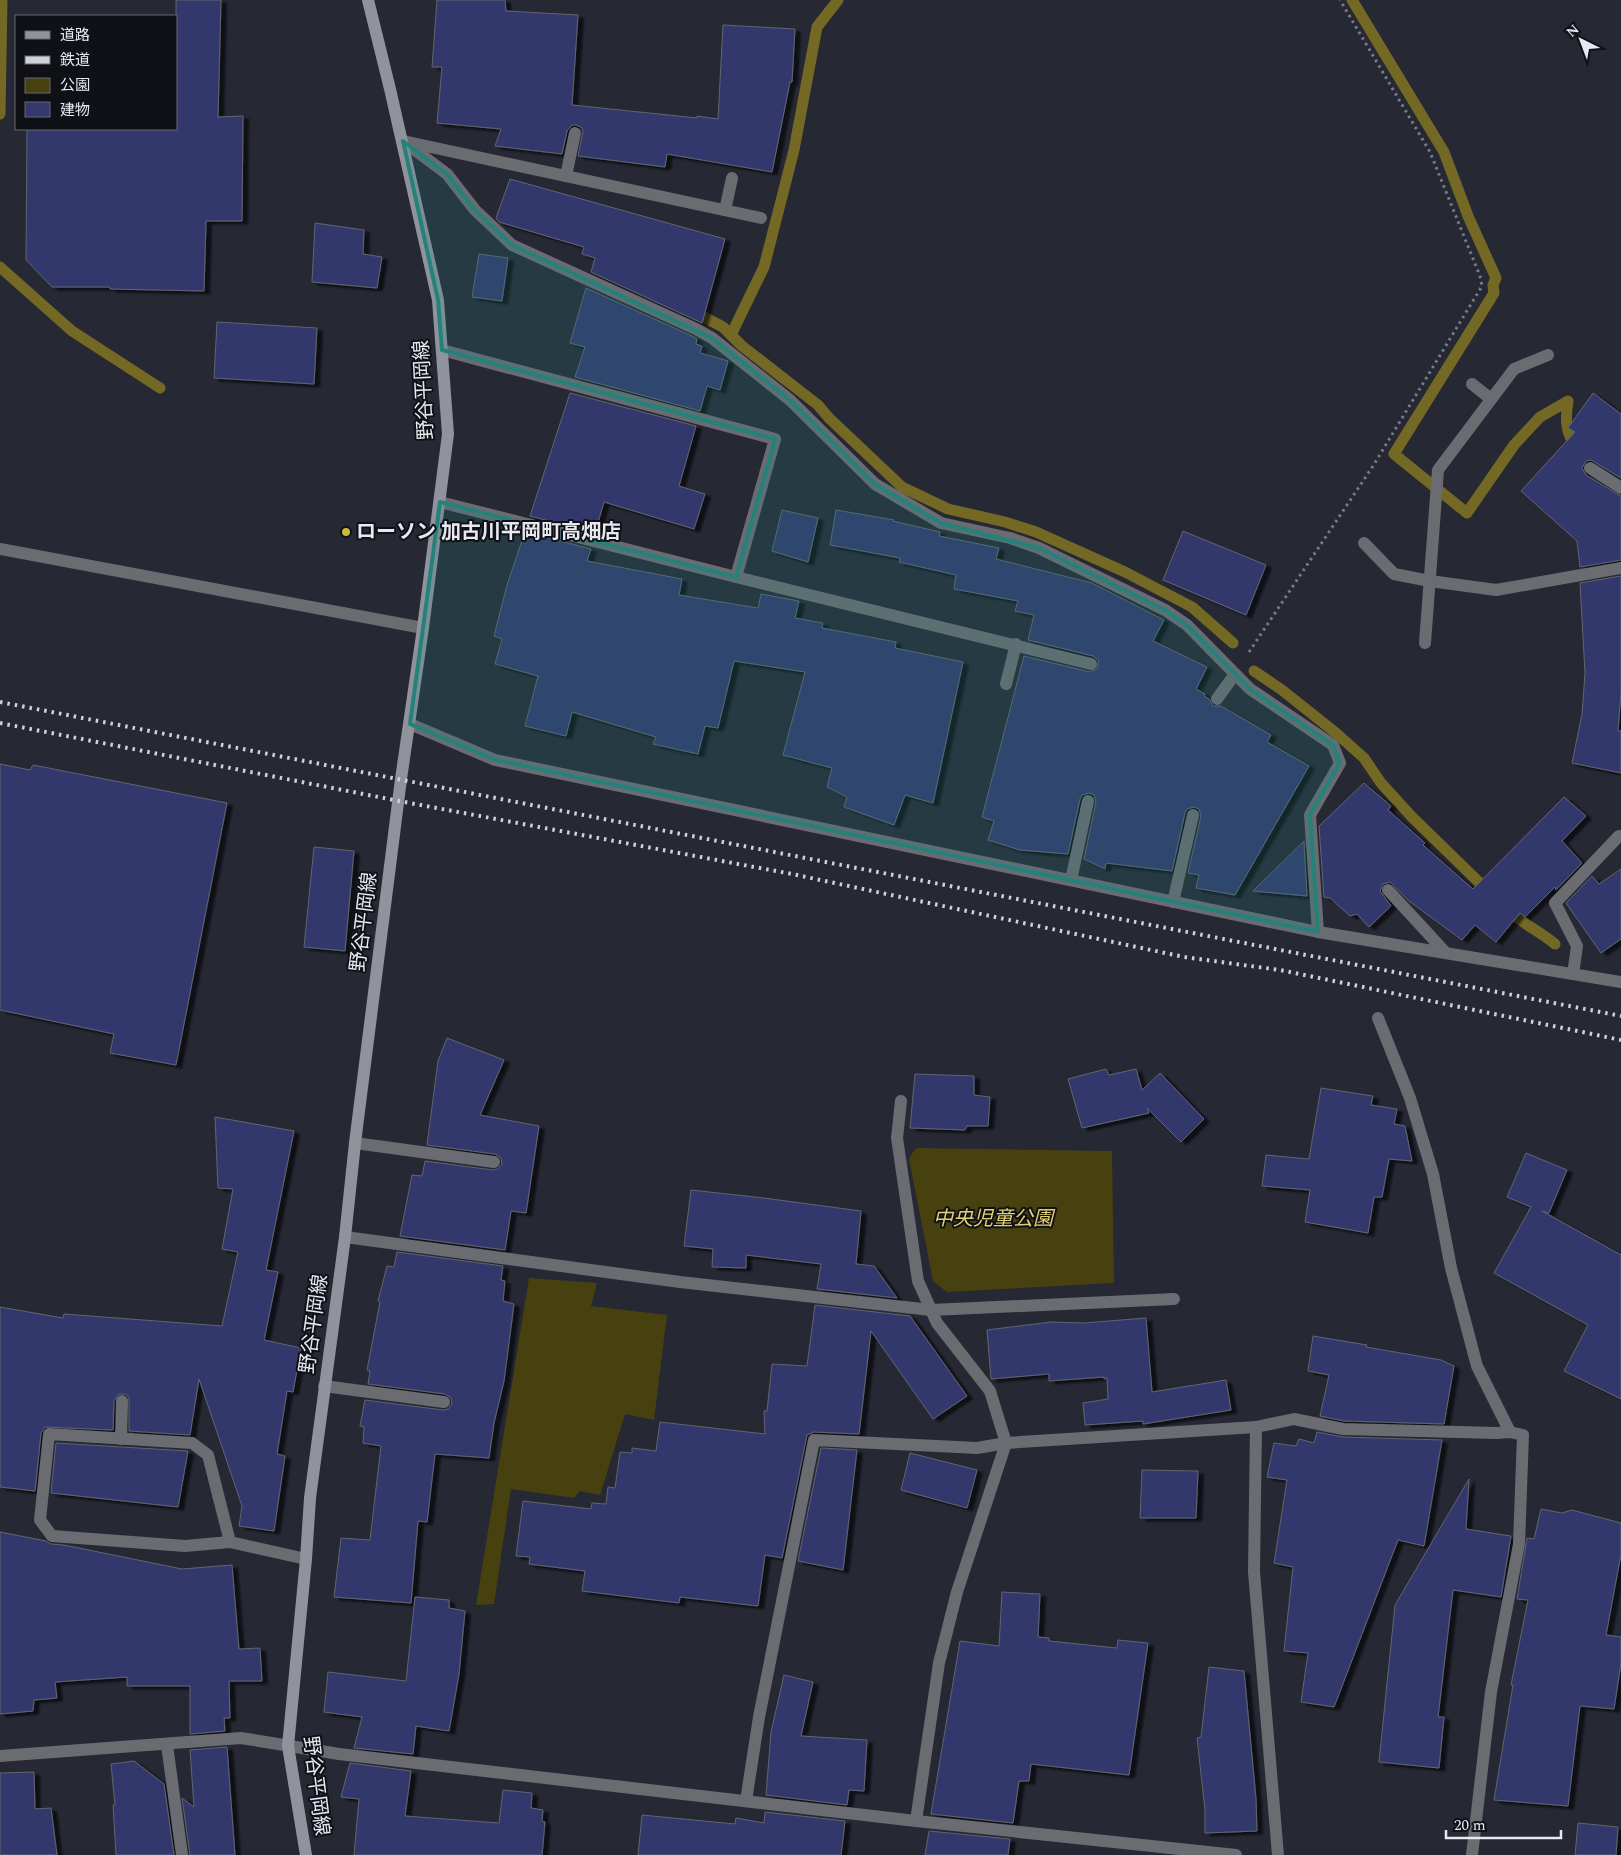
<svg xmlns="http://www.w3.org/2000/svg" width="1621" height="1855" viewBox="0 0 1621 1855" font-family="Spectral,'Noto Sans JP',serif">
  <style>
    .green { fill: #47400f }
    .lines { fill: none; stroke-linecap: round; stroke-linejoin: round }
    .stream { stroke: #736824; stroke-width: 11 }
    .building { fill: #33396c; stroke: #616471; filter: url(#shadow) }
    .path { stroke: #797b86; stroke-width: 3; stroke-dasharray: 2.5 4; stroke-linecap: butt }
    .minor { stroke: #6b6c72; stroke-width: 12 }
    .tertiary { stroke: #6b6c72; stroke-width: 12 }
    .secondary { stroke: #90929c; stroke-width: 12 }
    .rail { stroke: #d0d2db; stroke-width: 4; stroke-dasharray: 2.5 5; stroke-linecap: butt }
    .marked { fill: #25827b; fill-opacity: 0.2; stroke: #25827b; stroke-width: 4; stroke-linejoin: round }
    .poi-dot { fill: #cdb938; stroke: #101117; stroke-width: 2 }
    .labels { text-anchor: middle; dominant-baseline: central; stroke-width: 4; stroke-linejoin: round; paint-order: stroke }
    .street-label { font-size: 20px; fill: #e7e9f1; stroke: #101117 }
    .poi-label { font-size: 20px; font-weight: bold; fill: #e7e9f1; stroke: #101117; text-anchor: start }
    .park-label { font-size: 20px; font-style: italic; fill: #e1d172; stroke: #101117 }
  </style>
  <defs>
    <filter id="shadow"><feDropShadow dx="5.5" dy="3" stdDeviation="1" flood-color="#0009"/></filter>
  </defs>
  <rect width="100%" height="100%" fill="#262834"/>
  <g class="green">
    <polygon points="917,1148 1112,1151 1114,1283 947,1292 933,1281 909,1159 913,1152"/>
    <polygon points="529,1278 597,1283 591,1306 667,1315 654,1420 625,1414 600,1495 580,1491 574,1498 511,1489 494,1604 476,1605"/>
  </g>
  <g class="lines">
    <g class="stream">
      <path d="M1352,0L1444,152L1468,216L1496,278L1493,285L1494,293L1394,454L1467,513L1514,445L1540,417L1568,401C1565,419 1565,436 1579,449"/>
      <polyline points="0,114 2,0"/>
      <polyline points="0,267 72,331 160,388"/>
      <polyline points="698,314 723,327 742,346 818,405 829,418 902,487 948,509 1005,522 1036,532 1125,572 1192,607 1233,643"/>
      <polyline points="731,335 764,267 794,150 817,27 838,0"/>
      <polyline points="1254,671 1282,690 1336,733 1364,758 1381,783 1412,817 1490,893"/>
      <path d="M1505,908C1520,922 1539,931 1555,944"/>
    </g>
  </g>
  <g class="building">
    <polygon points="176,0 221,0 218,117 243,116 242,221 206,221 204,291 110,289 110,287 52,287 26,260 27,129 176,129"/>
    <polygon points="437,0 505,0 506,11 578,15 572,105 697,118 697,116 718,119 723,25 795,29 792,82 790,82 772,172 667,154 665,167 578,156 583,131 581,127 576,125 572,125 567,131 562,154 495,146 501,129 437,123 442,67 432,67"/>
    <polygon points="510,179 725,239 702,323 591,272 595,258 582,254 584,247 499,222 496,218"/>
    <polygon points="315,223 364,230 363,254 382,257 377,288 312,282"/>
    <polygon points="479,254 508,258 502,301 472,297"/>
    <polygon points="586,288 692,336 697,339 696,344 702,346 700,353 728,361 720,390 707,386 700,411 575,377 585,347 570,343"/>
    <polygon points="217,322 317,328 314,384 214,378"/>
    <polygon points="570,393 696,426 679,486 705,494 694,529 604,502 595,533 530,516"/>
    <polygon points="1593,393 1621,414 1621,478 1591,460 1586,461 1582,468 1586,475 1621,496 1621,560 1580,567 1577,541 1521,491 1575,432 1568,428"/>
    <polygon points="782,510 818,518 808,562 772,551"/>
    <polygon points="836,510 894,520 893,521 940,532 939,536 999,548 996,559 1092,583 1164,620 1153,641 1207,667 1196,689 1205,694 1204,696 1209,699 1213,706 1221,706 1271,735 1267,742 1309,766 1235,895 1196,888 1199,875 1188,873 1201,816 1199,809 1194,807 1187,809 1185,813 1172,871 1106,863 1105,869 1084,859 1096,802 1094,795 1089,793 1082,795 1080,799 1068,854 1020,850 988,840 994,821 982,817 1024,656 1090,672 1097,669 1099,661 1093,656 1028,640 1034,615 1015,611 1018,601 954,589 956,575 899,562 900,558 830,545"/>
    <polygon points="1183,531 1266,565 1246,615 1163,580"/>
    <polygon points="525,532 591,549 587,561 682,579 679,595 758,608 761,594 799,601 795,618 823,623 822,628 896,642 895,648 963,662 933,803 905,795 894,825 844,807 847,797 827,787 832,768 783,755 805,672 734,661 718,728 705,726 698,754 653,744 656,737 572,712 566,736 525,726 538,676 495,664 502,639 494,636 507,585"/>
    <polygon points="1621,576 1621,691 1618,731 1621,731 1621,773 1572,763 1582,714 1585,673 1580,583"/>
    <polygon points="0,764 30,770 33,765 227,803 176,1065 110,1053 114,1034 0,1010"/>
    <polygon points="1364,783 1391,806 1388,810 1425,843 1423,845 1473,889 1564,797 1586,816 1562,841 1582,863 1556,890 1555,887 1525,917 1520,913 1496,942 1475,925 1462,940 1409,901 1390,882 1383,884 1380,891 1391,906 1369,927 1357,914 1350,916 1330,898 1324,897 1319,826"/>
    <polygon points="1304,841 1307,896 1253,891"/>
    <polygon points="314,847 354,851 345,951 304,947"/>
    <polygon points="1621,869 1621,939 1601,953 1566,903 1592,876 1599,884"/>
    <polygon points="447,1038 504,1060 480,1115 539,1126 526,1213 511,1211 505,1250 400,1236 412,1175 422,1176 425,1161 493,1170 498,1169 502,1164 501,1158 495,1154 427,1145 438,1061"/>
    <polygon points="1106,1069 1109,1075 1136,1069 1142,1090 1160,1073 1204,1119 1181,1142 1147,1108 1149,1113 1082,1128 1068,1079"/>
    <polygon points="915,1074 974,1076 974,1095 990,1097 988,1126 967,1126 965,1130 910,1128"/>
    <polygon points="1321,1088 1373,1096 1371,1105 1397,1109 1394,1124 1405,1126 1412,1161 1389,1159 1382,1197 1374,1197 1368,1233 1305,1222 1310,1190 1262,1186 1266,1155 1309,1159"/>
    <polygon points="215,1117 294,1131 266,1270 278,1272 264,1340 301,1348 293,1392 287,1391 277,1454 285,1456 274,1531 239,1526 242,1506 199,1379 190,1435 129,1431 129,1398 126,1394 119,1394 114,1401 113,1430 45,1427 41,1433 35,1491 0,1487 0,1307 63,1318 64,1314 222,1326 238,1252 222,1249 233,1189 218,1188"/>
    <polygon points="1526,1153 1567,1170 1549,1213 1542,1211 1621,1255 1621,1399 1564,1371 1588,1325 1494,1273 1531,1207 1507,1197"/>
    <polygon points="691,1190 764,1198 861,1211 856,1264 874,1266 897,1298 817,1289 821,1264 746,1255 746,1268 712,1267 713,1249 684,1246"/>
    <polygon points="397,1252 503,1266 501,1280 505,1281 503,1301 514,1304 504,1381 494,1423 489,1458 435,1454 427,1522 418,1521 411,1603 334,1597 341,1538 370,1540 381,1446 363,1443 364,1427 360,1426 365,1400 443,1410 448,1409 452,1404 451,1398 445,1394 368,1384 370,1371 367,1370 380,1302 378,1301 387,1266 394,1267"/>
    <polygon points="815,1305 910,1316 967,1396 933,1419 871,1331 859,1434 814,1432 807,1435 782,1558 765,1555 758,1606 680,1597 679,1603 582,1591 585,1571 529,1564 530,1557 516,1556 523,1501 591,1509 592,1503 606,1504 608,1487 615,1488 620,1452 632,1453 632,1448 656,1451 660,1422 765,1434 764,1411 767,1411 772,1364 807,1366"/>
    <polygon points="1146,1318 1152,1392 1226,1380 1231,1410 1143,1424 1143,1421 1085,1425 1083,1403 1108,1399 1107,1378 1104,1379 1104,1377 1049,1381 1049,1374 991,1379 987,1330 1051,1322 1084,1323"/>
    <polygon points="1313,1336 1367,1345 1366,1347 1441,1360 1454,1366 1444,1424 1344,1421 1320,1416 1329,1375 1308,1371"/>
    <polygon points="1317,1432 1343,1437 1442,1440 1424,1546 1398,1540 1334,1707 1301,1702 1308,1653 1284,1651 1293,1567 1274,1563 1287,1480 1267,1477 1274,1443 1296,1446 1299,1439 1314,1443"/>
    <polygon points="56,1443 188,1451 178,1507 51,1493"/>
    <polygon points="821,1448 857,1450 843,1570 798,1561"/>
    <polygon points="910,1453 977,1470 967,1508 901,1490"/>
    <polygon points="1142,1470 1198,1471 1196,1518 1140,1518"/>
    <polygon points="1469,1479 1466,1529 1511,1536 1501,1597 1453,1590 1438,1717 1444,1717 1439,1768 1379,1762 1395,1605"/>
    <polygon points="1541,1509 1562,1513 1572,1510 1621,1523 1621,1554 1606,1635 1621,1637 1621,1663 1614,1709 1580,1706 1568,1806 1494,1800 1513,1685 1511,1685 1528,1600 1517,1599 1527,1538 1534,1539"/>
    <polygon points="0,1532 46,1541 51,1544 64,1545 182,1569 232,1565 239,1649 260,1648 262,1681 229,1681 230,1718 224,1718 225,1731 190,1734 190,1686 127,1686 127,1677 55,1682 57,1698 34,1700 33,1711 0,1714"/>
    <polygon points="1002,1592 1040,1594 1038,1637 1049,1638 1049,1641 1117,1648 1118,1640 1148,1643 1129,1775 1031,1764 1029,1781 1019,1781 1013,1823 931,1814 960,1641 999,1646"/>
    <polygon points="415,1597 449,1600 449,1608 465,1611 459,1674 449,1731 416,1726 413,1754 354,1748 362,1717 324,1712 328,1672 406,1681"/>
    <polygon points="1209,1667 1244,1671 1256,1799 1257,1831 1205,1833 1205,1810 1197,1738 1201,1737"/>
    <polygon points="784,1675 813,1682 801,1736 867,1740 864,1791 849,1790 847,1805 766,1795 771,1732"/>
    <polygon points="227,1747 235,1855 190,1855 182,1798 194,1807 190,1750"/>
    <polygon points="134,1761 164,1784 174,1855 116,1855 113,1805 115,1805 111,1764"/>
    <polygon points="350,1763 411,1771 405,1816 499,1823 503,1790 532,1793 531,1808 543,1810 542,1821 545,1822 542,1855 354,1855 359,1799 341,1797"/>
    <polygon points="34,1772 35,1809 51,1808 57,1855 0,1855 0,1773"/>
    <polygon points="765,1812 845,1821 841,1855 638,1855 642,1815 735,1824 736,1818 764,1823"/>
    <polygon points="1578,1823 1618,1827 1616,1855 1575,1855"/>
    <polygon points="929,1831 1010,1839 1008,1855 925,1855"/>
  </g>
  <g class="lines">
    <polyline class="path" points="1249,652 1373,466 1482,286 1480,276 1430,152 1340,0"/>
    <g class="minor">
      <polyline points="566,176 575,133"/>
      <polyline points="725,210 732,178"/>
      <polyline points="761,218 403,141 447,174 475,210 512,245 696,329 712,338 790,400 875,484 892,494 941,523 1010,538 1039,548 1165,610 1187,625 1250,689 1333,745 1340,763 1310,815 1318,932"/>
      <polyline points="442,350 775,439 736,577"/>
      <polyline points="1472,384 1491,399"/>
      <polyline points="1590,468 1621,488"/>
      <polyline points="440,502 736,577 1091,664"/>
      <polyline points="1364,543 1394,574 1430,581 1496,590 1621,568"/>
      <polyline points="1425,643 1438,470 1514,369 1548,355"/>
      <polyline points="1006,684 1016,644"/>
      <polyline points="1217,699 1235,674"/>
      <polyline points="410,724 495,760 1318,932 1621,982"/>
      <polyline points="1071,880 1088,801"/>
      <polyline points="1388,890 1446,953"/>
      <polyline points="1173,902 1193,815"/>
      <polyline points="1573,974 1577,946 1555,903 1619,836"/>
      <polyline points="1378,1018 1410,1098 1433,1174 1451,1268 1477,1366 1510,1432"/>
      <polyline points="901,1101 897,1138 918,1281 937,1323 990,1391 1006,1443 957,1592 939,1663 916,1821"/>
      <polyline points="355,1143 494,1162"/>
      <polyline points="345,1237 680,1282 931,1310 1174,1299"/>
      <polyline points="324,1386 444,1402"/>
      <polyline points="1256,1427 1254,1572 1278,1855"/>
      <polyline points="121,1439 122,1401"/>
      <polyline points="230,1542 208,1455 192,1443 49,1434 40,1520 52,1536 185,1546 230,1542 306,1559"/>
      <polyline points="167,1745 182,1855"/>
      <polyline points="0,1756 241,1738 339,1754 916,1821 1236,1855"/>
      <polyline points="746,1801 759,1717 814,1440 977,1448 1006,1443 1256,1427 1294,1419 1343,1429 1497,1433 1510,1432 1523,1435 1519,1544 1491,1692 1472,1855"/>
    </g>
    <polyline class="tertiary" points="0,549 423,628"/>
    <polyline class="secondary" points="306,1855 288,1746 306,1559 310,1498 345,1237 355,1143 401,779 423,628 448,434 438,300 390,89 368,0"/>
    <g class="rail">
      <polyline points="0,702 1621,1016"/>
      <polyline points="0,723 399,801 792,874 1184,957 1280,970 1621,1040"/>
    </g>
  </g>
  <path class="marked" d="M403,141L447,174L475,210L512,245L712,338L790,400L875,484L941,523L1039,548L1165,610L1187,625L1250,689L1333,745L1340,763L1310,815L1318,932L495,760L410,724L440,502L736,577L775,439L442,350L438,300Z"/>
  <circle class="poi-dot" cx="346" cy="532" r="5"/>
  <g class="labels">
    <g class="street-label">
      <text transform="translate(424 390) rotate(-93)">野谷平岡線</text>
      <text transform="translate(364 922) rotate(-83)">野谷平岡線</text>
      <text transform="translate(314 1324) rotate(-82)">野谷平岡線</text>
      <text transform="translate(316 1786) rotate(83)">野谷平岡線</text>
    </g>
    <g class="poi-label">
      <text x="356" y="532">ローソン 加古川平岡町高畑店</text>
    </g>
    <g class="park-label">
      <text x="993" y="1219">中央児童公園</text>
    </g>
  </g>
  <rect x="15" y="15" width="162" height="115" fill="#101117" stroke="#66676e"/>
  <rect x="25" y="31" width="25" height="8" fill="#90929c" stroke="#66676e"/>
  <text x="60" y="40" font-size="15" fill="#e7e9f1">道路</text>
  <rect x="25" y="56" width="25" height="8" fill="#d0d2db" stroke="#66676e"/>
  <text x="60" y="65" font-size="15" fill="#e7e9f1">鉄道</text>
  <rect x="25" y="78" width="25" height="15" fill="#47400f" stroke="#66676e"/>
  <text x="60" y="90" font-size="15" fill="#e7e9f1">公園</text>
  <rect x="25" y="102" width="25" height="15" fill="#33396c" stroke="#66676e"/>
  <text x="60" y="115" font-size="15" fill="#e7e9f1">建物</text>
  <g transform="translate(1581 40) rotate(318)" stroke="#101117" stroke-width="4" paint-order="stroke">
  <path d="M0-4L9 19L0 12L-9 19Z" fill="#e7e9f1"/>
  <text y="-8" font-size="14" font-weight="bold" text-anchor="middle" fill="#e7e9f1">N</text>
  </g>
  <path d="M1446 1830v8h115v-8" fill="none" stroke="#e7e9f1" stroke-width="2.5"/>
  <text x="1454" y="1830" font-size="15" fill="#e7e9f1" stroke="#101117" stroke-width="4" paint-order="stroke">20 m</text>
</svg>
